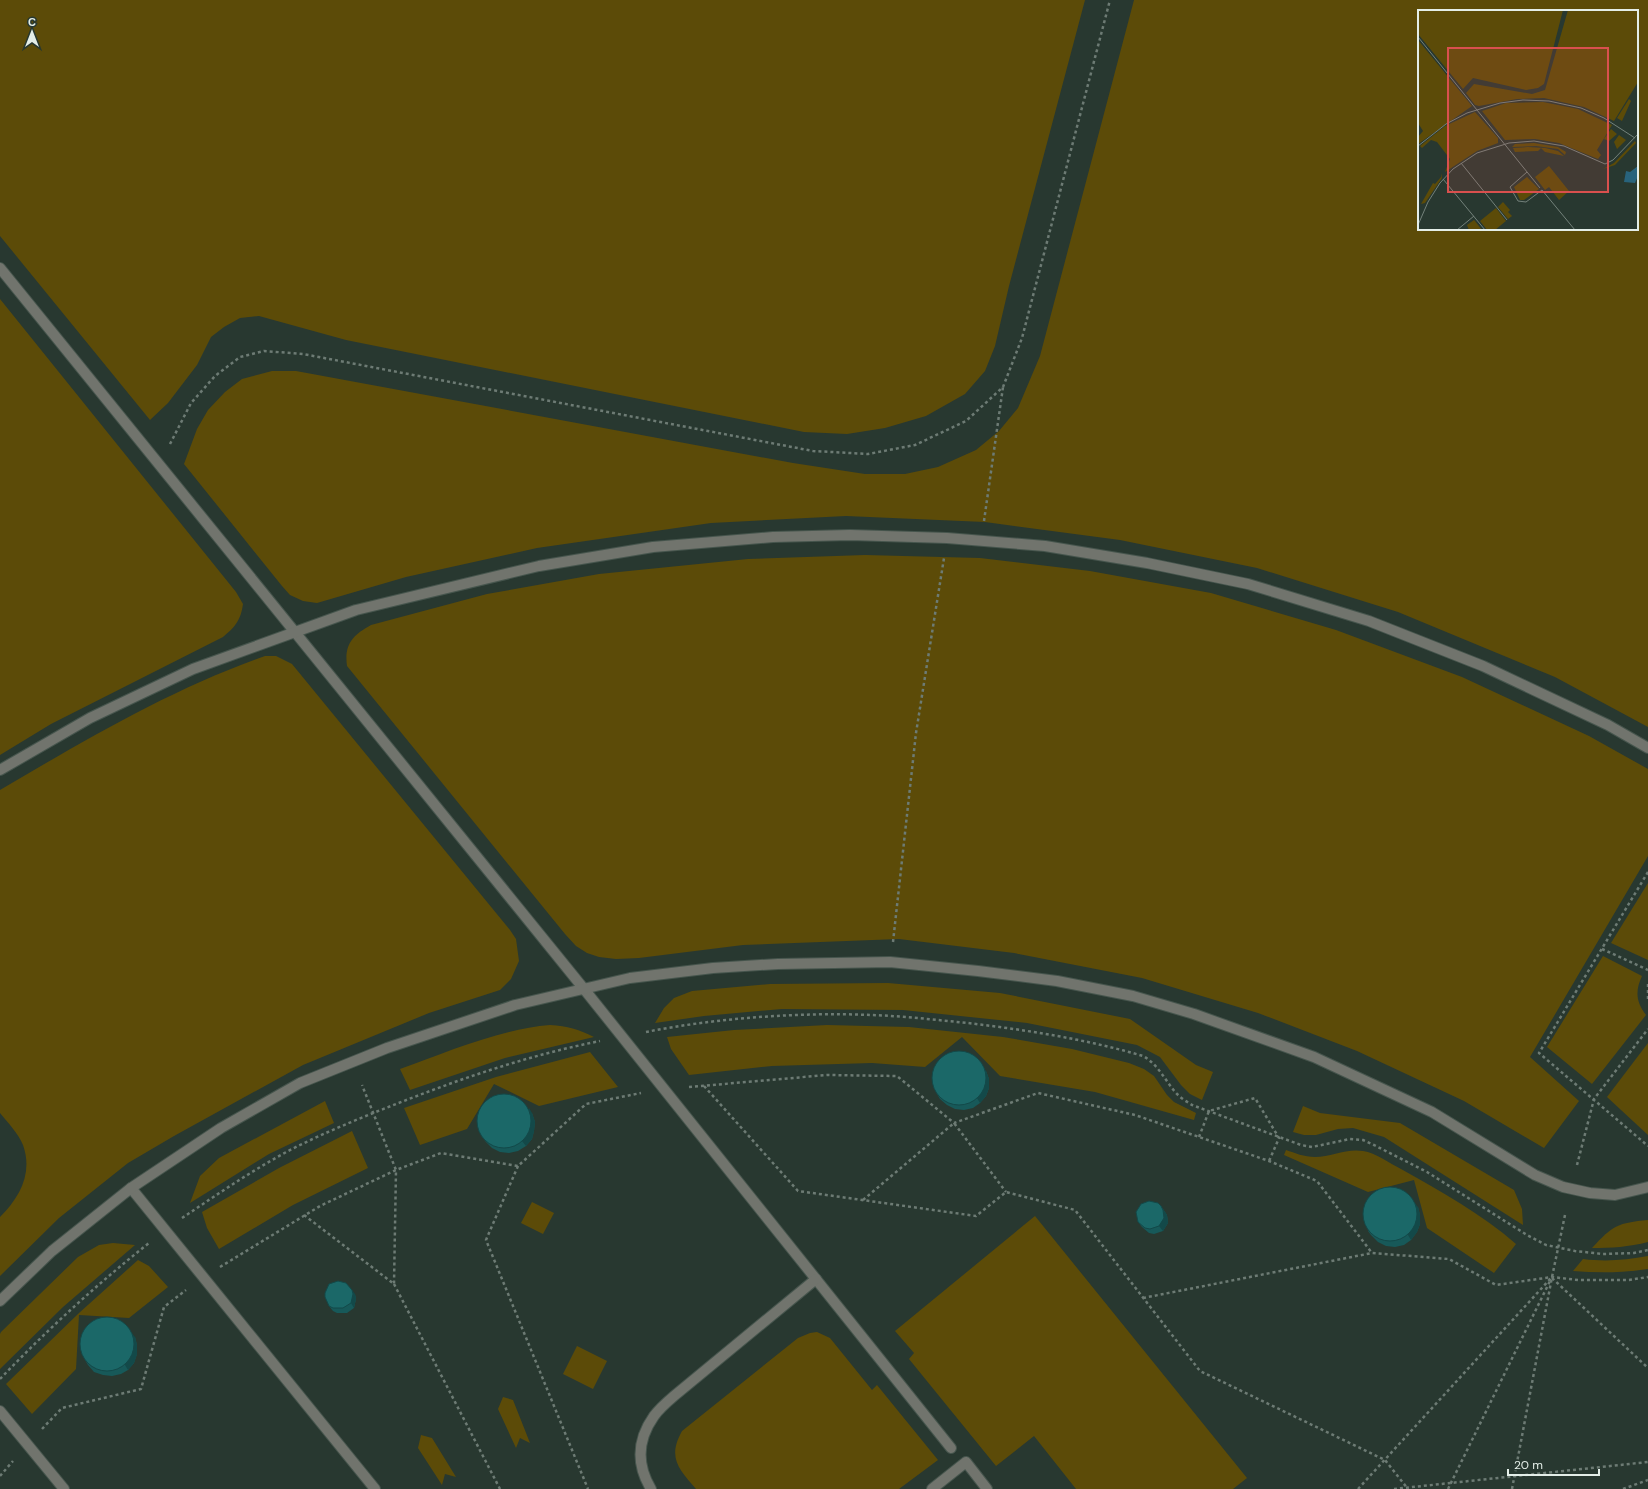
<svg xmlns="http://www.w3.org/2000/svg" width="1648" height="1489" viewBox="0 0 1648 1489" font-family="'DM Sans',sans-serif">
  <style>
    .green { fill: #5c4b08; fill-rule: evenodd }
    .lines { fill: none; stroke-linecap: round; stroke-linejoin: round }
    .lane-casing { stroke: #46554d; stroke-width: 12 }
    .path { stroke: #6d7b74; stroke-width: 2.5; stroke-dasharray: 3 3; stroke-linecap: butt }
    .lane { stroke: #71746d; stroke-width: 10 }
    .wall { fill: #175959 }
    .shaded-wall { fill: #134949 }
    .building { fill: #1b6868; stroke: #134949 }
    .inset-road { fill: none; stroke: #73817a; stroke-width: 1 }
    .view { fill: #d9504e; fill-opacity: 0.15; stroke: #d9504e; stroke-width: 2 }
    .inset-edge { fill: none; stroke: #e4eee8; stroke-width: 2 }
  </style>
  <rect width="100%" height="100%" fill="#283830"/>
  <g class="green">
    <polygon points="0,0 1085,0 1009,286 995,346 985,371 965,394 926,416 885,428 847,434 804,432 346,340 259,316 240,318 224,327 211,337 197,365 168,403 150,420 0,236"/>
    <path d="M1134,0H1648V727L1555,677L1398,612L1257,568L1120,540L985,522L846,516L711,523L537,548L406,577L317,603L303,601L290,595L282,586L184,464L197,429L208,410L225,392L242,379L272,371H296L793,463L865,474H905L938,467L976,450L999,431L1018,408L1040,356ZM1419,11H1637V229H1419Z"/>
    <path d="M0,299L236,592L243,604C241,620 235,627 223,637L51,724L0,755Z"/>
    <path d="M865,555L980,558L1090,571L1211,593L1336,630L1462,677L1589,736L1648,769V856L1530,1057L1579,1101L1544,1148L1464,1101L1357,1051L1258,1013L1142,978L1014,953L899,939L743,945L639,958L616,959L599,957L587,953L576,946L565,934L347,666C344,644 353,635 371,625L487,594L599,574L748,559Z"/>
    <path d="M265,656H276L292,664L510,930L516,939L519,961L511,979L500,990L429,1013L303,1065L174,1136L128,1163L59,1218L0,1276V1217C20,1197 33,1173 23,1145C18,1133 8,1123 0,1113V790C85,740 171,689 265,656Z"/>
    <polygon points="1648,883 1648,960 1611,943"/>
    <path d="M1603,956L1642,976C1635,991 1636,1002 1646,1015L1592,1084L1547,1047Z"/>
    <polygon points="888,983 1000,993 1130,1019 1196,1065 1213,1072 1202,1100 1190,1094 1181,1085 1160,1057 1137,1045 1027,1023 903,1010 782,1009 704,1016 655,1023 664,1008 674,998 692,991 770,984"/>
    <path d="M550,1025C568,1026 578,1029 594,1037L505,1058L410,1090L400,1069C447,1052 500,1029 550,1025Z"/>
    <polygon points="827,1025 909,1027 1003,1037 1072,1049 1129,1063 1144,1069 1154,1076 1167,1095 1174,1102 1196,1113 1194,1120 1095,1092 1000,1076 962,1037 925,1067 872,1063 772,1066 689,1075 671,1049 667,1037 734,1030"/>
    <polygon points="1648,1043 1648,1135 1607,1097"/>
    <polygon points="590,1052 618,1087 539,1106 494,1084 467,1129 420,1145 404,1108 496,1077"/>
    <polygon points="325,1101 334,1123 269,1154 190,1203 200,1176 219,1158"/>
    <polygon points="1303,1106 1320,1113 1400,1123 1514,1190 1522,1209 1523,1225 1384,1137 1353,1128 1338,1129 1316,1135 1304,1135 1293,1132"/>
    <polygon points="352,1131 368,1168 293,1205 219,1249 207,1228 202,1212 279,1168"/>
    <path d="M1286,1150C1295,1153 1304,1157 1315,1157C1331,1157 1347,1148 1363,1151C1376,1153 1389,1163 1401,1169C1440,1191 1482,1214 1516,1244L1494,1273L1427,1228L1414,1180L1368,1192L1284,1155Z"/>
    <polygon points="532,1202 554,1213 543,1234 521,1223"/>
    <polygon points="1035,1216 1247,1478 1233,1489 1076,1489 1034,1436 996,1466 909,1359 914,1353 895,1331"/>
    <path d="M1648,1220V1242C1629,1247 1611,1248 1592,1248C1613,1225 1618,1223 1648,1220Z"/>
    <polygon points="113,1243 135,1245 63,1307 0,1369 0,1334 1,1332 78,1257 99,1245"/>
    <path d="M1648,1256V1269C1622,1273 1598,1273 1573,1271L1583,1259C1606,1262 1626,1260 1648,1256Z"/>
    <polygon points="138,1260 149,1266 168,1287 129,1318 79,1315 76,1369 32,1414 6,1384 79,1313"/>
    <path d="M817,1332L830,1338L872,1390L877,1385L938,1460L899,1489H696C679,1469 667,1458 682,1431L798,1338L810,1333Z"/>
    <polygon points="577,1346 607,1361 593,1389 563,1374"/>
    <polygon points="503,1397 513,1400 530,1443 520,1438 516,1448 498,1409"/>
    <polygon points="421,1435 432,1438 456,1477 445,1474 442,1485 418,1448"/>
  </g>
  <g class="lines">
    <defs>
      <g id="lane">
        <polyline points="0,268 584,989 951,1448"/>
        <polyline points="0,770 90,718 193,669 356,610 539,566 653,547 773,537 850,535 947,538 1045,546 1147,563 1248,584 1369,621 1483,666 1608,725 1648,748"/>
        <polyline points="131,1188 375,1489"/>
        <polyline points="0,1301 52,1251 131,1188 221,1128 300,1083 387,1048 515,1005 630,978 713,968 778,964 890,962 978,971 1057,981 1133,996 1194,1014 1314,1057 1432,1112 1535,1175 1563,1187 1590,1193 1615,1195 1648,1187"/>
        <polyline points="0,1411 64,1489"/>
        <path d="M651,1489C636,1464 637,1440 654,1416C659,1409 667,1402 674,1396L816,1279"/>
        <polyline points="932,1489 966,1462 987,1489"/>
      </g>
    </defs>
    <use href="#lane" class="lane-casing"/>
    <g class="path">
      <polyline points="170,444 191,403 215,376 240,357 264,351 303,354 813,451 868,454 915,445 966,421 1003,387 1022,338 1110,0"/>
      <polyline points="984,521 1003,387"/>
      <polyline points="1648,872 1539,1053 1648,1146"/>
      <polyline points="893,942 916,733 944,558"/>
      <polyline points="1602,949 1648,970"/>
      <polyline points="1648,984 1648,1000"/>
      <path d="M646,1032C716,1018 800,1012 871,1015C904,1016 936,1020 968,1023C1026,1030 1086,1039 1143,1056C1159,1065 1165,1081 1177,1094C1181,1098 1187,1102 1192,1105L1301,1145L1312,1147L1350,1139L1363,1140L1374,1145L1427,1172L1527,1235L1546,1245L1575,1251L1603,1254L1634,1253L1648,1250"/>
      <polyline points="704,1086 798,1191 976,1216 1006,1192 1075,1210 1200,1371 1385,1460 1408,1489"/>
      <polyline points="689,1087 827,1075 897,1076 954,1123 1038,1093 1135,1115 1269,1161 1317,1181 1372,1253 1449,1259 1496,1285 1552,1277 1578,1280 1629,1280 1648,1277"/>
      <polyline points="1199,1137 1209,1111 1255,1098 1279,1138 1269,1161"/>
      <polyline points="1577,1165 1594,1099 1648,1029"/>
      <polyline points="518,1166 486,1240 588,1489"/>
      <polyline points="863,1200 954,1123 1006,1192"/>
      <polyline points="304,1215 394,1284 396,1170 362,1085"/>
      <path d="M182,1218C218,1194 254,1169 292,1149C330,1130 370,1114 409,1099C471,1075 535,1054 600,1041"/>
      <polyline points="220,1267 320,1206 396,1170 441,1153 518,1166 586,1104 641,1093"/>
      <polyline points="1552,1278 1648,1368"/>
      <polyline points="394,1284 500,1489"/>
      <polyline points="1143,1298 1372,1253"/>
      <path d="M0,1379C47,1330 96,1285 149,1243"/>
      <polyline points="42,1429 62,1408 141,1389 164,1307 186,1290"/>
      <polyline points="0,1476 13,1461"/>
      <polyline points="1358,1489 1551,1278"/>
      <polyline points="1394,1489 1648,1462"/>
      <polyline points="1448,1489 1550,1281"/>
      <polyline points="1512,1489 1552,1277 1565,1215"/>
      <polyline points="1623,1489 1648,1480"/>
    </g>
    <use href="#lane" class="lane"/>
  </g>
  <g class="wall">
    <polygon points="986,1071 989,1079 989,1088 986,1096 980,1103 973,1108 964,1110 955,1109 947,1105 940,1099 937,1094"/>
    <polygon points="532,1113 535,1122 534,1131 532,1139 526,1146 518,1151 509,1153 500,1152 492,1148 486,1142 482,1137"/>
    <polygon points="1161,1206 1167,1215 1168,1223 1163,1231 1154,1234 1149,1233 1142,1227 1138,1222"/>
    <polygon points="1418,1207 1420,1215 1420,1224 1417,1232 1411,1240 1404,1245 1395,1247 1386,1246 1378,1242 1371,1235 1368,1231"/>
    <polygon points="355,1294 356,1299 354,1308 347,1313 337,1313 333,1311 329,1306"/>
    <polygon points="135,1337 137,1345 137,1354 134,1363 128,1370 121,1374 112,1376 103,1375 94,1372 88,1365 85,1360"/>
  </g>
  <g class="shaded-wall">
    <polygon points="983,1066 986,1071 989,1079 989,1088 986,1096 980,1103 977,1098"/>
    <polygon points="529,1108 532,1113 535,1122 534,1131 532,1139 526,1146 522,1141"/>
    <polygon points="1414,1202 1418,1207 1420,1215 1420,1224 1417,1232 1411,1240 1408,1235"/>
    <polygon points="1161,1206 1167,1215 1168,1223 1163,1231 1159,1226"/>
    <polygon points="352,1290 355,1294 356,1299 354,1308 351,1303"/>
    <polygon points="131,1332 135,1337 137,1345 137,1354 134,1363 128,1370 125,1365"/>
  </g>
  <g class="building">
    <circle cx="959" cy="1078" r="27"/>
    <circle cx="504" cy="1121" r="27"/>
    <circle cx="1390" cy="1214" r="27"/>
    <polygon points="1149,1201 1158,1203 1161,1206 1163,1210 1164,1218 1159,1226 1150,1229 1145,1228 1138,1222 1136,1212 1141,1204"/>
    <polygon points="338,1281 346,1283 352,1290 353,1294 351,1303 343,1308 333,1308 329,1306 325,1297 325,1293 329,1284"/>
    <circle cx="107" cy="1344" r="27"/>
  </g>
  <g transform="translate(1418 10)">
    <rect width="220" height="220" fill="#283830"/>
    <path d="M0,0H145L126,74L120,78L108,80L55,68L45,79L0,24ZM150,0H220V72L196,111L166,97L126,88L99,89L61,96L57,95L48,83L56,74L114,84L127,80ZM0,30L54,96L0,134V127L5,121L0,113ZM211,89L213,91L204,111L199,108ZM125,92L160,99L194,115L179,140L183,145L180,149L141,133L117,129L87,130L64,101L88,93ZM57,102L80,128V133L59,141L27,162L32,149L19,132L13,130L4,138L2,136L27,116ZM193,119L199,124L191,131L186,129ZM201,125L208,130L199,139L196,132ZM217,131L218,133L197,155L185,159L196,153ZM116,133L140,137L148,142L147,145L140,139L118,136L94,137L97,134ZM110,137L127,138L140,141L146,146L127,142L123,138L120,141L97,142L95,138ZM131,156L151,181L141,190L131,177L127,180L117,167ZM23,163L24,168L7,193L3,194L15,173L17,174L23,167ZM109,167L121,179L106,190H102L96,177ZM85,192L92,200L90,202L94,206L90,209L80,197ZM78,198L88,211L77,220H69L62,211ZM56,210L57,211L64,220H51L49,215Z" fill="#5c4b08"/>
    <path d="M220,156V166L217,173L206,172L208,161L212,162Z" fill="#28637c"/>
    <path class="inset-road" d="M0,27L122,178M0,136L28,114L49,103L82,93L105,90L131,91L163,98L186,108L217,128M43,153L89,210M109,162L92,177L100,191L108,192L124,180L157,220M25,169L67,220M0,215L10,192L22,173L35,159L59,143L91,133L116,131L146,136L187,154L195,150L220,124M39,220L56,206"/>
    <path class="view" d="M30,38H190V182H30Z"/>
    <rect width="220" height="220" class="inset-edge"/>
  </g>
  <g transform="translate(32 32)" stroke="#283830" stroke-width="3" paint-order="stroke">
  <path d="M0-3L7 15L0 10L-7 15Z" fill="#e4eee8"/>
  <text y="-6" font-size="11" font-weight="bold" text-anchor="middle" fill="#e4eee8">С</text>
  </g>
  <path d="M1508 1469v6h91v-6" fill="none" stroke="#e4eee8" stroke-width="2"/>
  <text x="1514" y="1469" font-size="12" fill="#e4eee8" stroke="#283830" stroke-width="3" paint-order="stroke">20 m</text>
</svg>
